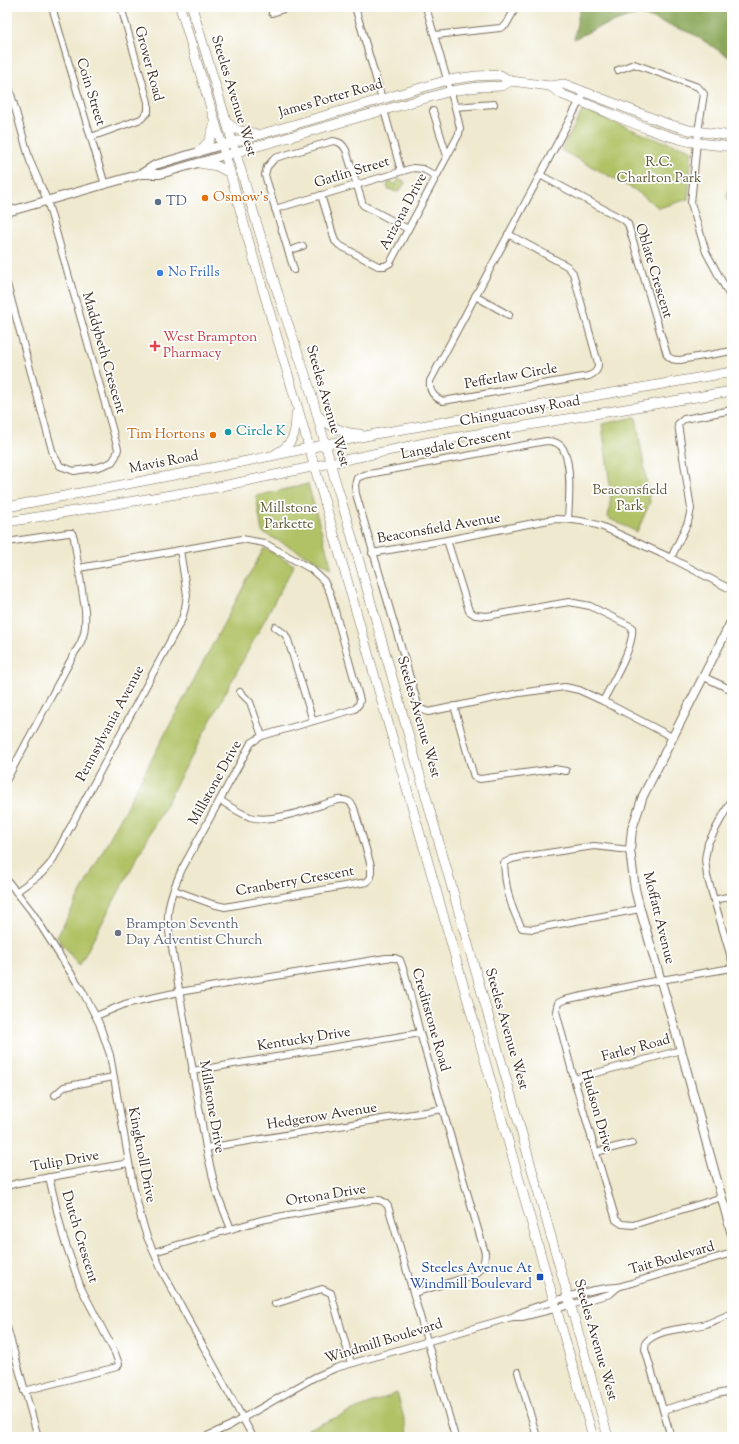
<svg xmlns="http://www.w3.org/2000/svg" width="739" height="1444" viewBox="0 0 739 1444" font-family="'Sorts Mill Goudy',serif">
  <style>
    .green { fill: #b1c266; stroke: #767642 }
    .forest { fill: #8ca85b; stroke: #64693c }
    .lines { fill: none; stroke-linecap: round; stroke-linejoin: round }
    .minor-casing { stroke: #7a6d5c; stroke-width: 8 }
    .tertiary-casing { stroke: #7a6d5c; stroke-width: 10 }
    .secondary-casing { stroke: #7a6d5c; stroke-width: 10 }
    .minor { stroke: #fff; stroke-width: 6 }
    .tertiary { stroke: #fff; stroke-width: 8 }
    .secondary { stroke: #fff; stroke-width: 9 }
    .food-dot { fill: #e8710a; stroke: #fff; stroke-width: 1.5 }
    .service-dot { fill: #5c6f8a; stroke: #fff; stroke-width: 1.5 }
    .shop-dot { fill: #3f7fe0; stroke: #fff; stroke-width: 1.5 }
    .health-dot { fill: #e0444e; stroke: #fff; stroke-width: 1.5 }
    .culture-dot { fill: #0f9aa8; stroke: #fff; stroke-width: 1.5 }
    .worship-dot { fill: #6b7280; stroke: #fff; stroke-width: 1.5 }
    .transit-dot { fill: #1a4fb4; stroke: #fff; stroke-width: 1.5 }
    .labels { text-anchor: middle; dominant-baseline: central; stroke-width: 3.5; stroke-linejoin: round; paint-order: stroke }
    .street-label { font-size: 14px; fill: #3b2a1e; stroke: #fff }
    .park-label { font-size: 14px; fill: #5e5834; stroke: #fff }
    .food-label { font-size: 14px; fill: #c56008; stroke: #fff; text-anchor: start }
    .service-label { font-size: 14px; fill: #4e5e75; stroke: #fff; text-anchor: start }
    .shop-label { font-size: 14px; fill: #366cbe; stroke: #fff; text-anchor: start }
    .health-label { font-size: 14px; fill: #be3a42; stroke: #fff; text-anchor: start }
    .culture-label { font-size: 14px; fill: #0d838f; stroke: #fff; text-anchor: start }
    .worship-label { font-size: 14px; fill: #5b616d; stroke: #fff; text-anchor: start }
    .transit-label { font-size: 14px; fill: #164399; stroke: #fff; text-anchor: end }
  </style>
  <rect width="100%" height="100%" fill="#fff"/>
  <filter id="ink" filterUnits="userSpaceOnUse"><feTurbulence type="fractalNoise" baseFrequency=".025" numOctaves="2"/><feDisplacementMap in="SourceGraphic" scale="8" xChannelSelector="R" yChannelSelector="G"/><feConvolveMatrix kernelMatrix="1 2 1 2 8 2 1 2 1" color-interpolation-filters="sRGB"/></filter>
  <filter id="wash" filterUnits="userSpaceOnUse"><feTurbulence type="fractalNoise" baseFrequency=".012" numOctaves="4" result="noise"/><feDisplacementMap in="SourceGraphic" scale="16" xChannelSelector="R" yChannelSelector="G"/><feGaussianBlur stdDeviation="0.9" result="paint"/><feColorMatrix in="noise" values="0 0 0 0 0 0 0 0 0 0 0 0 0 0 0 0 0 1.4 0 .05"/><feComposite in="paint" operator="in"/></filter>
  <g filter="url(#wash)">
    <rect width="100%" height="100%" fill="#efe9cf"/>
    <g class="green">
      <polygon points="583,110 653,138 686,148 692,151 688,199 659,208 635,190 561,150"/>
      <polygon points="399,178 404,181 405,183 401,189 397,192 388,189 387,186 389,181 396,184"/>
      <polygon points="636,417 650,502 637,532 608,518 611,495 602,424"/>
      <polygon points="308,484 332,569 262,532 256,496"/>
      <polygon points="264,548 294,565 79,966 57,937"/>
      <polygon points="397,1393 409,1437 311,1437 308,1429"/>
    </g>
    <g class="forest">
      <polygon points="580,7 732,7 732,59 693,34 640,14 599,27 574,39"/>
      <polygon points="732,182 732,217 727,196"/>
    </g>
  </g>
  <g filter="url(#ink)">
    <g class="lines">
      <defs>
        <g id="minor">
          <polyline points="52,7 105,185"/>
          <polyline points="355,7 382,99"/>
          <polyline points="272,13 289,7"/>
          <polyline points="435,35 500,28 506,25 516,7"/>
          <polyline points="618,70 634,64 698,87 704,94 698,132 691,203 706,252 732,300"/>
          <polyline points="7,80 30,161 47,200 118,449 116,456 112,462 99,467 74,471 60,466 53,454 7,284"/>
          <polyline points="455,107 494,104"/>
          <polyline points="384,110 401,171"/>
          <polyline points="433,111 447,156"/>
          <polyline points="91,137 141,119 148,112 148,102 121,7"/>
          <path d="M540,175L624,220L628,224L667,355C671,360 674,360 680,360L732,351"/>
          <polyline points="321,195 335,241 339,245 378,266 385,266 390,263 459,134 460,128 455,107 426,7"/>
          <polyline points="275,209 413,168 423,169 436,176"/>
          <path d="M508,234L567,266L573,273L598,363C598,371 595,373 589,376L443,401C433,397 429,391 430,381L585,91"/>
          <polyline points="288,251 303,246"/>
          <path d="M294,270L265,175L267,167L275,158L333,141C340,142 343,144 346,150L363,205L408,229"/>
          <polyline points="475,296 509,315"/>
          <path d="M568,519C569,502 572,466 564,451C561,443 554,441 546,441L364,475L357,478L355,485L356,494L419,708L428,712L519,693L565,687L579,690L603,701L672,737"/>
          <path d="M447,540L469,611L475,615L487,616L569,602L590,606L632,627C635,646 612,683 603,701"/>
          <path d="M7,542L68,533H72L74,538L85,610C86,626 85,639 75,652L7,779"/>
          <path d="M372,553L447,540L554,519C571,519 588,521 603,527L671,558L732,590"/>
          <polyline points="671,558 688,522 691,509 678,424 684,419 732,410"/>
          <path d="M79,568L242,539L264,543L311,569L324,581L330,593L360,700L359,704L355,709L262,736L251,743L182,869C176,883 169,898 168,914C167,925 170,937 172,948L206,1148L216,1191L231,1229"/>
          <polyline points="275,627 285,634 288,640 313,721"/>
          <polyline points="704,677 732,690"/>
          <polyline points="240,692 250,702 262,736"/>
          <polyline points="454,706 474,777 480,779 554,769 566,771"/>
          <polyline points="732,799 708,843 705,859 707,876 732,961"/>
          <path d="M630,850L594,846L521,857L512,859L504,863C505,885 511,909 522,928L533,929L640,909"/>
          <polyline points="7,880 32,912 83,992 99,1023 110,1055 133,1185 141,1218 147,1237 162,1271 253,1437"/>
          <path d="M174,890L212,904L225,907L367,882L371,877V866L354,808C351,800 345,799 338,800C313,807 274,824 250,817C239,813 229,806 220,800"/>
          <polyline points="16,892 42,873 51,863 182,619 185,608 187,595 180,550"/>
          <polyline points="714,900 732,896"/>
          <path d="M96,1016L125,1004L142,1000L179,992L386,958H395L400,960L405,974L420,1033L485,1253C485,1263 482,1270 474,1275L414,1293"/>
          <polyline points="192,1071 420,1033"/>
          <polyline points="574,1079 681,1050"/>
          <polyline points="55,1095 64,1087 113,1077"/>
          <polyline points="206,1148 443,1109"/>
          <polyline points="596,1152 632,1143"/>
          <polyline points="7,1188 8,1186 17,1183 129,1163"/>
          <polyline points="722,1197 633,1225 622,1224 616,1220 574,1079 556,1011 558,1003 564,1000 649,982 732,968"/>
          <path d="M154,1252L261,1220L371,1200C379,1199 383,1200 388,1206L455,1437"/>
          <polyline points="275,1304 322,1289 331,1293 351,1363"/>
          <path d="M512,1317C524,1309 538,1306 552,1302C573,1295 595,1288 618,1287L732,1253"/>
          <polyline points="7,1327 38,1437"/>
          <polyline points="518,1372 537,1437"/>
          <polyline points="24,1391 117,1367 119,1364 115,1353 81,1288 63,1236 49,1177"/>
          <polyline points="663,1410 717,1394 726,1392 732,1395"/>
          <polyline points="205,1437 229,1426 315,1377 336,1368 512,1317 522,1317 570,1305 610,1294 618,1287"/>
          <path d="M671,1437L645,1349L646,1342C660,1328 687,1329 706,1324C715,1321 723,1317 732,1313"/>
        </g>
        <g id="tertiary">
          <polyline points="141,174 160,174 225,155"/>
          <polyline points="7,212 141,174 155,165 222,145"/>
          <polyline points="732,620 643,796 632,829 630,850 635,889 640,909 681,1050 732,1235"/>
        </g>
        <g id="secondary">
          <polyline points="180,7 227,161 248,239 290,381 593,1437"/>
          <polyline points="192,7 278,294 310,389 334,476 358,557 608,1437"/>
          <path d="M550,86L563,95C604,109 644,131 687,141C702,144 717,145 732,147"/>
          <path d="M227,122C235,131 243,132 254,133"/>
          <polyline points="227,144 448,80 476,76 500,75 511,81 550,86 564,84 665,123 689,130 732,136"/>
          <polyline points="199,152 209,141 215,123"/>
          <polyline points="230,154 451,91 478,87 502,86 511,81"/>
          <polyline points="199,163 217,166 230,173"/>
          <path d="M318,416C332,427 341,433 360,434"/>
          <path d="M277,453C294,444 296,432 296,414"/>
          <polyline points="7,507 247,461 375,434 732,372"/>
          <polyline points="7,522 213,488 429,442 732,391"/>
        </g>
      </defs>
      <use href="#minor" class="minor-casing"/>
      <use href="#tertiary" class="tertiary-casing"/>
      <use href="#secondary" class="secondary-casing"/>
      <use href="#minor" class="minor"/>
      <use href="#tertiary" class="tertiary"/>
      <use href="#secondary" class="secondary"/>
    </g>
  </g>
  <g class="food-dot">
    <circle cx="205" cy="198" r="4"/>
    <circle cx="213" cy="435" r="4"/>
  </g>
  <circle class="service-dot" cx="158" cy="202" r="4"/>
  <circle class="shop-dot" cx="160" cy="273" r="4"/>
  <path class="health-dot" d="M153 340h4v4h4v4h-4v4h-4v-4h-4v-4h4z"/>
  <circle class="culture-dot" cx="228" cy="432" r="4"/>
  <circle class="worship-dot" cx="118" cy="933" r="4"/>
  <rect class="transit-dot" x="536" y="1273" width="8" height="8" rx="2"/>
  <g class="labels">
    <g class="street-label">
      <text transform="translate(148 64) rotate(75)">Grover Road</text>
      <text transform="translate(90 92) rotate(73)">Coin Street</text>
      <text transform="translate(233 96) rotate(73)">Steeles Avenue West</text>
      <text transform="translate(331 99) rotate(-16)">James Potter Road</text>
      <text transform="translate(352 173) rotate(-17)">Gatlin Street</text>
      <text transform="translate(404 212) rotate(-62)">Arizona Drive</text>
      <text transform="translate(653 271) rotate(73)">Oblate Crescent</text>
      <text transform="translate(103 353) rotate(74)">Maddybeth Crescent</text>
      <text transform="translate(511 377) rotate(-10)">Pefferlaw Circle</text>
      <text transform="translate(327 406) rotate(74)">Steeles Avenue West</text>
      <text transform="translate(520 412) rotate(-10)">Chinguacousy Road</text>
      <text transform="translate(456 445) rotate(-11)">Langdale Crescent</text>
      <text transform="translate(164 463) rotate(-11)">Mavis Road</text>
      <text transform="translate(439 529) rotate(-10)">Beaconsfield Avenue</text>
      <text transform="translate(418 717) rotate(74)">Steeles Avenue West</text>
      <text transform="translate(111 724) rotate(-62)">Pennsylvania Avenue</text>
      <text transform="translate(216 783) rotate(-61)">Millstone Drive</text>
      <text transform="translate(295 882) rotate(-10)">Cranberry Crescent</text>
      <text transform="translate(658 918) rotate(76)">Moffatt Avenue</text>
      <text transform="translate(430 1020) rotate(74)">Creditstone Road</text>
      <text transform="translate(506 1029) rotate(74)">Steeles Avenue West</text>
      <text transform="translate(304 1040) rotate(-9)">Kentucky Drive</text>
      <text transform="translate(636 1049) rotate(-15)">Farley Road</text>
      <text transform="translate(211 1107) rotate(80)">Millstone Drive</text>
      <text transform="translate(596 1111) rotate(74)">Hudson Drive</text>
      <text transform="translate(322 1117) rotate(-9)">Hedgerow Avenue</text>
      <text transform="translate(141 1155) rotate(79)">Kingknoll Drive</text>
      <text transform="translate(65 1162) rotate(-10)">Tulip Drive</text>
      <text transform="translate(326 1196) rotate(-9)">Ortona Drive</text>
      <text transform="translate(79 1237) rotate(73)">Dutch Crescent</text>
      <text transform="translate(672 1259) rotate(-16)">Tait Boulevard</text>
      <text transform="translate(595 1340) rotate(74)">Steeles Avenue West</text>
      <text transform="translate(384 1342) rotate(-17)">Windmill Boulevard</text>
    </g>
    <g class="park-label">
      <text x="659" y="163">R.C.<tspan x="659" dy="16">Charlton Park</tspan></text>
      <text x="630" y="491">Beaconsfield<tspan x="630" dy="16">Park</tspan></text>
      <text x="289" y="509">Millstone<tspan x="289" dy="16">Parkette</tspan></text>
    </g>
    <g class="food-label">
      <text x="213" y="198">Osmow's</text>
      <text x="205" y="435" text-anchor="end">Tim Hortons</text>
    </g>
    <g class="service-label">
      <text x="166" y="202">TD</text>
    </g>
    <g class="shop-label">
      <text x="168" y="273">No Frills</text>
    </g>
    <g class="health-label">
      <text x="163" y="338">West Brampton<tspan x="163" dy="16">Pharmacy</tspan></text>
    </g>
    <g class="culture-label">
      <text x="236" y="432">Circle K</text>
    </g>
    <g class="worship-label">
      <text x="126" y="925">Brampton Seventh<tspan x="126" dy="16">Day Adventist Church</tspan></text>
    </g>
    <g class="transit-label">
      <text x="532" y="1269">Steeles Avenue At<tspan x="532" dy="16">Windmill Boulevard</tspan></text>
    </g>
  </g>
  <rect width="739" height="1444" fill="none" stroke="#fff" stroke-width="24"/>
</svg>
